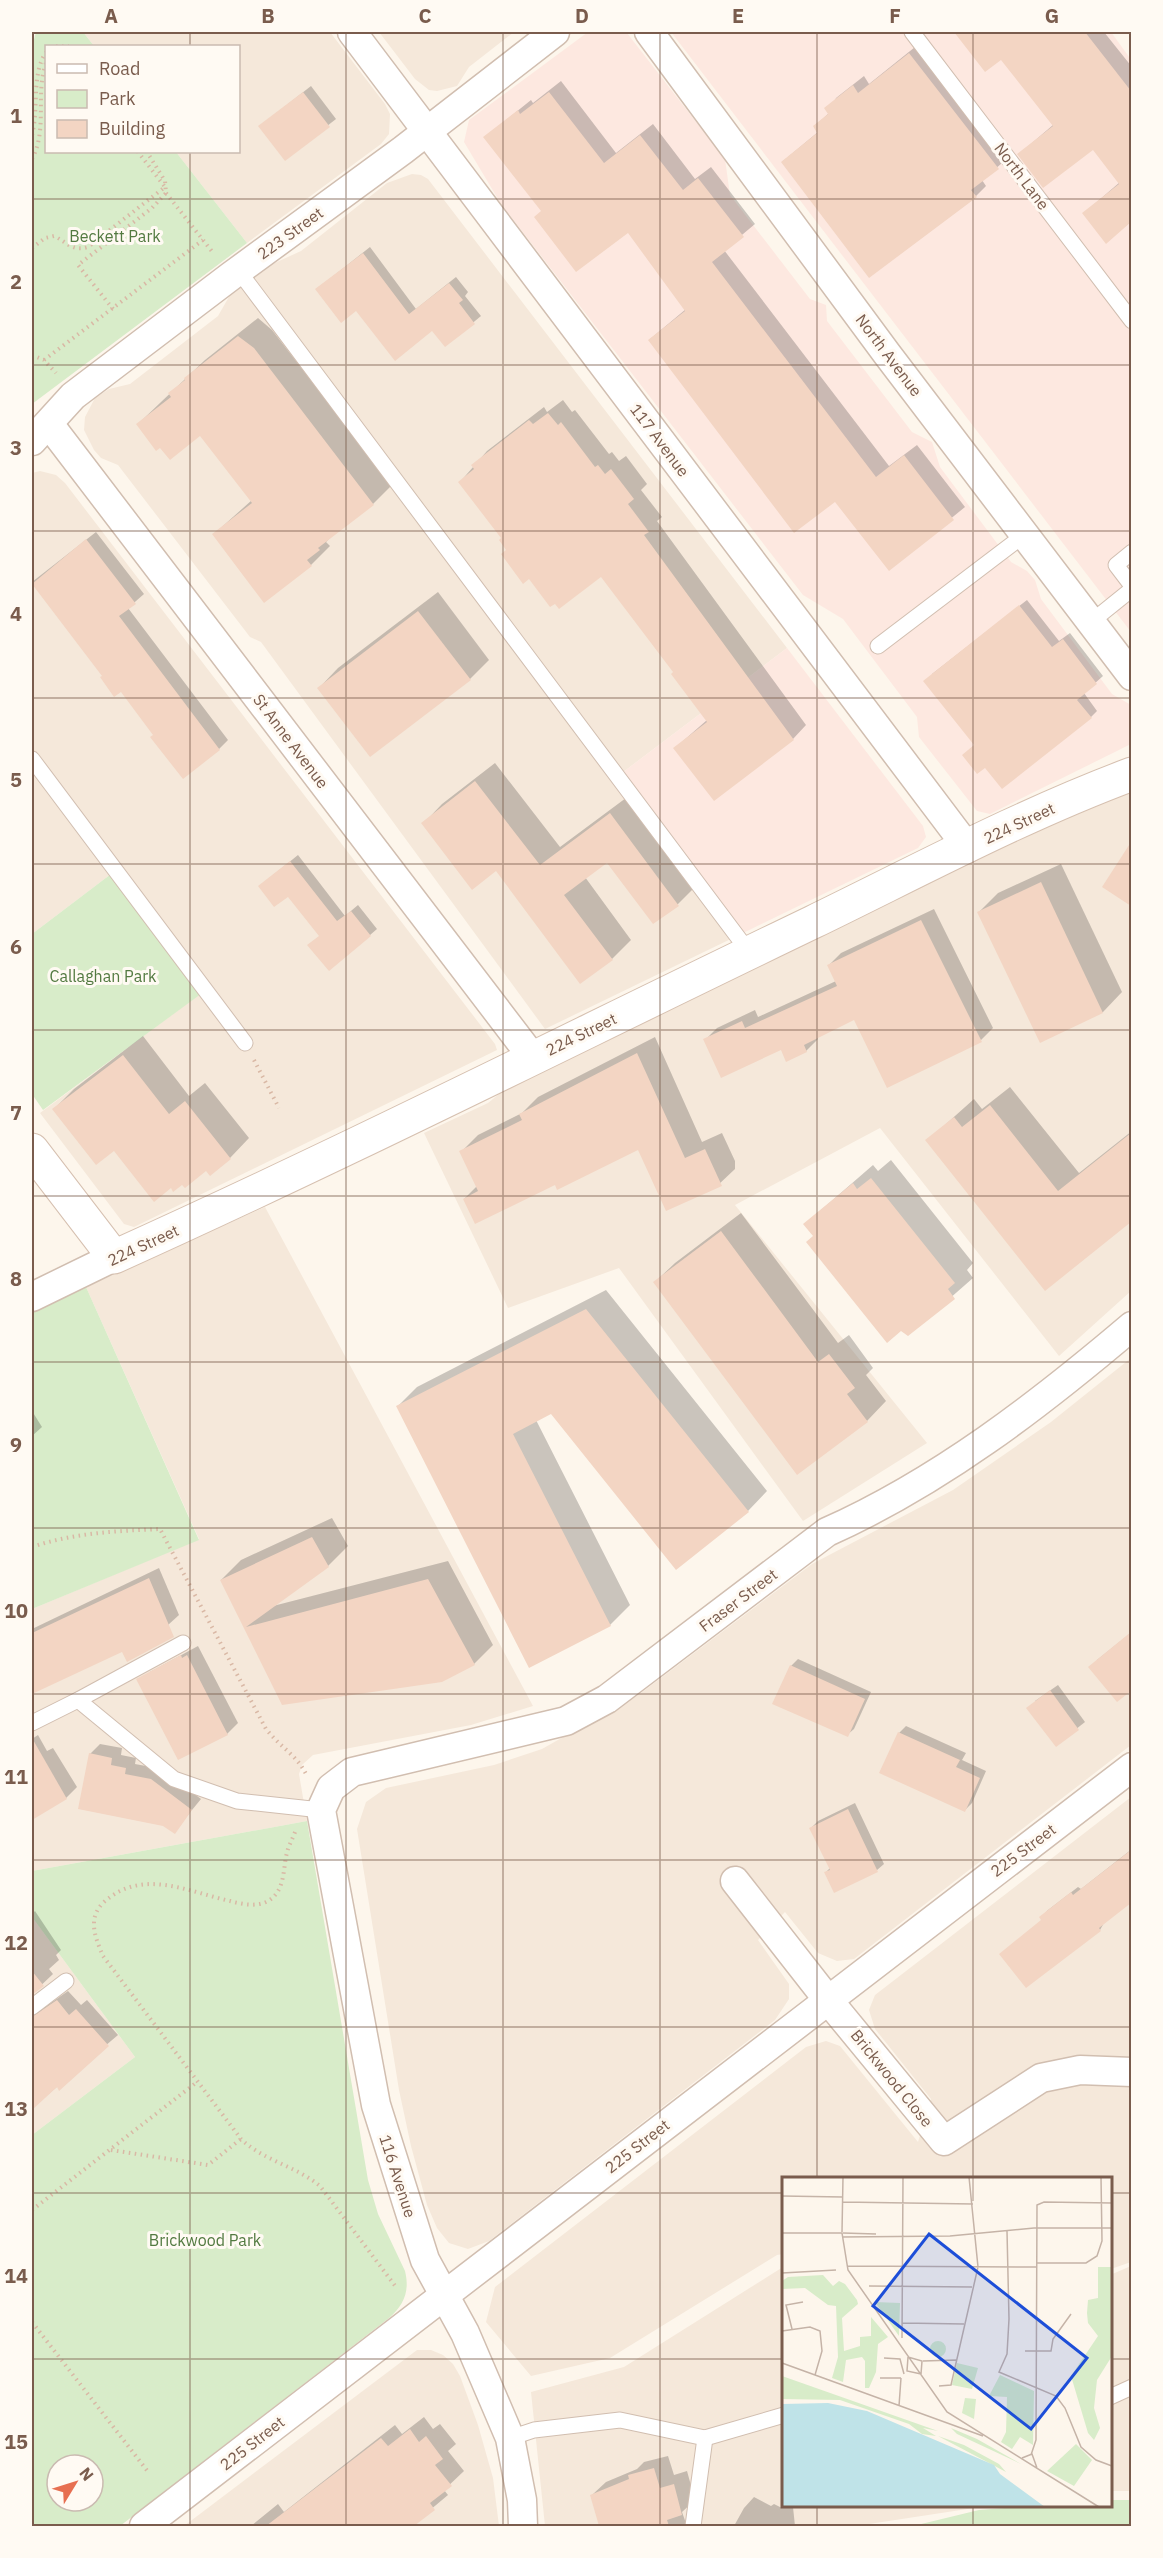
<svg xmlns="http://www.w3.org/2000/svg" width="1163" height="2558" viewBox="0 0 1163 2558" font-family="'IBM Plex Sans',sans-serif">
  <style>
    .residential { fill: #f5e8da }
    .commercial { fill: #fde8e0 }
    .green { fill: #d8ecc9; fill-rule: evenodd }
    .shadow { fill: #0003 }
    .building { fill: #f3d5c3 }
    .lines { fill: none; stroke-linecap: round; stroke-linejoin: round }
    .lane-casing { stroke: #d1beb0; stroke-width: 17 }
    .street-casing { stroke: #d1beb0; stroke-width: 31 }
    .secondary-casing { stroke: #d6c0b0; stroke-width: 35 }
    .path { stroke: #d9b8a5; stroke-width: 4; stroke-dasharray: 1.5 4.5; stroke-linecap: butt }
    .lane { stroke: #fff; stroke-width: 15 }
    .street { stroke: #fff; stroke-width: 28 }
    .secondary { stroke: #fff; stroke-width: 33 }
    .grid { fill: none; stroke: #7a5c4d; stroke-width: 1.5; stroke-opacity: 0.55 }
    .labels { text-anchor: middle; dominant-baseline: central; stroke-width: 6; stroke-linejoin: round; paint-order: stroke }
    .street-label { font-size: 16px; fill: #7a5c4d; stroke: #fffaf3 }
    .park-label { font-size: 16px; fill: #537a41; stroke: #fffaf3 }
    .inset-road { fill: none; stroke: #c5b3a7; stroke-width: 1.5 }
    .view { fill: #1d4ed8; fill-opacity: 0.15; stroke: #1d4ed8; stroke-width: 3 }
    .inset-edge { fill: none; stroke: #7a5c4d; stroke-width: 3 }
    .neatline { fill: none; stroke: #7a5c4d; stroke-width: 2 }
    .grid-label { font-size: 20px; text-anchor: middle; font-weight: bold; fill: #7a5c4d }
  </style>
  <rect width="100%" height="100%" fill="#fdf6ec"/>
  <g class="residential">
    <polygon points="83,32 330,32 385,104 390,114 389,134 381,144 247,243 176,152 238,152 238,46 94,46"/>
    <polygon points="379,32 514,32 469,67 457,86 437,91 429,90 415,79"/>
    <polygon points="412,174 421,175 428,179 787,648 618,776 737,936 545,1029 261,642 250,637 118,465 101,458 94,450 84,430 85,417 95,398 109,389 130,384 218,316 230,295 266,267 301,251 387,183"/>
    <polygon points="40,471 56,475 65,483 495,1044 497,1050 134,1227 124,1224 40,1113 204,991 115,871 32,934 32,473"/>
    <polygon points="1131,793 1131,1291 1059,1356 880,1128 735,1205 927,1443 803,1521 619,1268 508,1308 424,1133 488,1103 504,1090 1083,808"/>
    <polygon points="265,1207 533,1706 471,1725 313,1755 302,1765 299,1774 307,1821 32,1871 32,1609 199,1539 86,1287"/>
    <polygon points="1131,1358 1131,1745 854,1959 837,1961 818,1953 785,1912 758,1940 789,1984 789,1999 775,2020 489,2241 468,2249 449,2243 437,2228 427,2205 411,2146 399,2090 357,1829 366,1802 386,1788 494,1765 542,1749 641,1693 812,1564 953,1490 1051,1422"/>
    <polygon points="1131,1797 1131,2262 1111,2269 1110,2178 784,2178 783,2254 777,2255 610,2358 531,2376 486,2322 495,2287 806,2047 826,2041 840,2046 918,2142 931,2099 875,2029 869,2010 875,1995"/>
    <polygon points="32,1917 135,2057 32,2135"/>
    <polygon points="1131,2266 1131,2491 1111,2491 1110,2275"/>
    <polygon points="783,2267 784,2506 987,2506 856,2526 545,2526 531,2392 624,2367"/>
    <polygon points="417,2350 431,2350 443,2355 453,2364 460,2376 478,2425 493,2478 499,2526 184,2526"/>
  </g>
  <g class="commercial">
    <polygon points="588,32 627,33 725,159 730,195 810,299 826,305 827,321 912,432 932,442 940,467 1011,562 1027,571 1035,580 1041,599 1112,694 1131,705 1131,744 990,814 977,811 919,737 917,717 843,619 803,595 501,204 464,142 469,120"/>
    <polygon points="671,32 1111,32 1132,61 1131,632"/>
    <polygon points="787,648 923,826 926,837 918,848 737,936 618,776"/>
  </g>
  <g class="green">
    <polygon points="36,32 83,32 94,46 46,46 46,152 176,152 247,243 32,404 32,47"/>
    <polygon points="115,871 205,991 43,1110 32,1094 32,934"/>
    <polygon points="86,1287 199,1540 32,1609 32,1313"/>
    <path d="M307,1821L368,2180L378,2214L405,2271C410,2291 404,2305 389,2318L120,2526H32V2135L135,2057L32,1917V1871ZM57,2465H93V2501H57Z"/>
    <polygon points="1111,2500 1131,2500 1131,2526 913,2526 979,2510 1031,2506 1110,2506"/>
  </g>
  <g class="shadow">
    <polygon points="956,32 1104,32 1132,67 1132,221 1106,241 1084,213 1120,182 1093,148 1019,154 1053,125 1001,58 985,70"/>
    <polygon points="920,43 1008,158 982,180 986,186 976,196 782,162 818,132 815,126 829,113 836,98 864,76 869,84"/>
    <polygon points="561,81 616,153 653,124 695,179 711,167 755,224 724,250 889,466 917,445 965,507 889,569 836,499 649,340 686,309 628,230 542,210 485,137 531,100 533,103"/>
    <polygon points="311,86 336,119 285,159 260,126"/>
    <polygon points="370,247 416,309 456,277 468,292 465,296 481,316 446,345 433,329 357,309 317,289"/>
    <polygon points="258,318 272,330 392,485 373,504 333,535 326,542 330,546 311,565 265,601 214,534 252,500 200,434 138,424 205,360"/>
    <polygon points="563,400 572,412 575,410 609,454 612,452 619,461 626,456 647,484 641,490 662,517 657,521 806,725 793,739 675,748 707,720 675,672 601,575 508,549 503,538 460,482 487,451 544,407 547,412"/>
    <polygon points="96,532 144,594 128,608 228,740 219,749 155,735 121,690 104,676 32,582"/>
    <polygon points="438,592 489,660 470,679 319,688 338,668"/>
    <polygon points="1027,600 1059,641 1070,633 1103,676 1084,693 1097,711 1091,717 975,744 932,674"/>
    <polygon points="495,763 560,847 630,795 697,885 678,904 654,922 607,860 585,877 631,940 612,959 496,869 423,824 442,804"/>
    <polygon points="1132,845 1132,904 1104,887"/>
    <polygon points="298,855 345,916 358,905 377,929 370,935 321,935 289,895 267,880"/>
    <polygon points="1061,864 1122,992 1103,1012 1040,1041 979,912 998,893"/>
    <polygon points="934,909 993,1028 981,1040 855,1018 817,1036 818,1039 806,1051 705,1040 717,1028 755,1010 758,1017 836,981 829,965 841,953"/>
    <polygon points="143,1036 189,1096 205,1083 249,1138 230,1158 171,1186 54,1109 74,1089"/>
    <polygon points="655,1037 702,1142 722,1133 735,1161 735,1169 717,1186 639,1148 555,1183 464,1199 477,1186 461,1152 478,1135 522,1113 538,1097"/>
    <polygon points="1010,1087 1079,1173 1132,1131 1132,1220 1045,1289 927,1141 974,1099 982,1109"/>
    <polygon points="891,1160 973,1263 967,1270 973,1278 908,1335 805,1224 873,1165 878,1171"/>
    <polygon points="741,1213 838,1343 849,1335 873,1368 866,1375 886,1401 867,1421 655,1282 675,1263"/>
    <polygon points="606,1290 767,1491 748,1511 552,1412 536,1420 630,1605 610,1625 397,1407 417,1387"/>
    <polygon points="32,1411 42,1427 32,1436"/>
    <polygon points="332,1518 348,1546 328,1566 273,1606 448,1561 493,1645 474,1664 283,1704 221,1580 241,1560"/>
    <polygon points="159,1568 179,1615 168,1625 32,1693 32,1629"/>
    <polygon points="1132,1632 1132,1689 1117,1700 1097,1660"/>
    <polygon points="198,1646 238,1723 227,1734 179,1758 150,1672"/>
    <polygon points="798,1659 871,1692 854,1729 847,1735 791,1666"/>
    <polygon points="1058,1685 1085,1722 1056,1745 1035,1701"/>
    <polygon points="906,1726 966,1753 962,1760 986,1771 972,1803 965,1810 899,1733"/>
    <polygon points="38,1735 47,1751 53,1748 77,1787 66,1798 32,1818 32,1739"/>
    <polygon points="100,1744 122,1748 121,1755 136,1758 135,1764 162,1769 201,1799 174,1832 90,1754"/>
    <polygon points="855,1803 884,1864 877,1870 826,1872 830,1868 811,1828 818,1821"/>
    <polygon points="1132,1849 1132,1901 1105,1921 1100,1930 1043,1919 1041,1917 1048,1910 1078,1887 1081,1889"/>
    <polygon points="35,1911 61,1950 56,1955 59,1960 49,1969 53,1974 33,1993 34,2002 45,2007 68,1991 81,2005 87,2000 118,2035 32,2108 32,1914"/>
    <polygon points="424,2417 433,2429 440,2424 456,2444 448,2451 464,2471 444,2490 448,2495 411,2526 251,2526 278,2504 284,2512 395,2425 402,2434"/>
    <polygon points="668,2456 674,2475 687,2471 695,2500 682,2512 687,2526 601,2526 592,2495 606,2482 637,2469 644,2462"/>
    <polygon points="754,2497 771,2506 774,2504 782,2508 793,2507 795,2526 734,2526 744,2508"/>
  </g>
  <g class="building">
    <polygon points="954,32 1085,32 1131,91 1131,222 1106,244 1082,213 1119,184 1093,150 1043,188 1017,154 1053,126 1001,60 985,72"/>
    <polygon points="909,53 999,169 971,190 977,197 869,278 781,162 817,133 813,126 828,114 824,108 853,85 858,93"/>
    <polygon points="303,92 330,127 285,161 258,126"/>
    <polygon points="549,92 604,163 640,135 683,190 698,178 744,237 712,262 876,477 904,455 954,520 889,571 835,502 794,533 648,340 685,311 628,233 576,272 534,217 541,211 483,137 518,110 520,114"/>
    <polygon points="363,253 409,314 449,283 463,300 459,303 475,324 445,347 432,331 395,361 356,311 341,323 315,289"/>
    <polygon points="238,336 254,348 374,505 318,548 320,550 307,560 312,566 264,603 212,534 252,503 200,436 170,460 160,448 156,451 136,424 171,397 168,393 185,380 184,378"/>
    <polygon points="548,413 558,425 561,422 595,467 598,465 605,474 611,469 634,499 628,504 649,532 644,535 794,740 714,801 673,748 707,722 671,674 673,672 601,577 559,609 555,604 550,607 529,579 523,584 501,554 506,550 499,540 501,538 458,482 474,469 471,465 529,420 533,424"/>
    <polygon points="86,539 136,604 119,616 220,750 183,779 150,737 153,735 121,692 114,697 100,677 102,676 32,584"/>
    <polygon points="1019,605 1052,647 1063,639 1097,684 1077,700 1092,718 1002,789 985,768 977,774 962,755 974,745 923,681"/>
    <polygon points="418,611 471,680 370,757 317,688"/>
    <polygon points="475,781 540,865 610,813 679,906 653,924 607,863 564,895 613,960 580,984 496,871 472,890 421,823"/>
    <polygon points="1131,842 1131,906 1102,887"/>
    <polygon points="290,861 337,921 351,911 371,936 329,971 307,945 319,936 288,897 274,907 258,886"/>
    <polygon points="1041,882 1103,1013 1040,1043 977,912"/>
    <polygon points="921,920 982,1042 887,1088 854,1020 804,1045 807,1052 786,1062 781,1050 721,1078 703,1039 742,1021 745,1028 837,986 827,965"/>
    <polygon points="637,1053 685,1158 705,1149 722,1186 666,1211 638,1150 557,1190 555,1185 475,1224 463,1199 478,1191 459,1151 522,1120 519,1114"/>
    <polygon points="123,1055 169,1114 185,1101 231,1159 210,1176 206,1171 185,1188 182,1185 173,1192 171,1188 154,1202 114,1151 96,1165 52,1109"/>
    <polygon points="990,1105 1058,1191 1131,1133 1131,1222 1045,1291 925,1140 954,1117 962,1127"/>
    <polygon points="871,1178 955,1283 948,1289 955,1299 908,1336 901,1331 887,1343 806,1242 813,1236 803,1224 853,1183 857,1189"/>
    <polygon points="721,1231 818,1362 829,1354 855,1388 847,1394 868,1422 797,1475 653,1282"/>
    <polygon points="586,1309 749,1512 676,1570 551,1414 513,1434 611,1626 529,1668 396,1406"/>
    <polygon points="312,1537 329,1567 246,1627 428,1579 475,1665 442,1682 282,1705 220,1580"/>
    <polygon points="149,1578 174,1637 127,1662 122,1652 32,1694 32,1633"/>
    <polygon points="1131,1632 1131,1691 1117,1702 1088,1667"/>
    <polygon points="181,1655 182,1658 187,1655 228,1735 178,1760 136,1679"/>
    <polygon points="790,1665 865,1699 848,1737 772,1704"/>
    <polygon points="1050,1690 1079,1730 1056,1747 1026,1708"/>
    <polygon points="898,1732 960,1760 956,1767 980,1778 965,1812 879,1773"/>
    <polygon points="32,1738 67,1799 32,1820"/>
    <polygon points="89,1753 112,1758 111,1765 126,1768 125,1774 151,1779 192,1810 175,1834 163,1826 78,1809"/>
    <polygon points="848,1809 878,1872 834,1893 824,1872 830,1870 809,1828"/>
    <polygon points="1131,1850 1131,1903 1099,1928 1101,1931 1026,1988 999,1954 1041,1920 1039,1917 1071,1892 1073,1895"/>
    <polygon points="32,1971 44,1986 32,1995"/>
    <polygon points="57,2000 69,2015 76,2009 109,2046 59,2091 57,2087 32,2110 32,2017"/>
    <polygon points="410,2429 419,2442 426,2436 443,2459 435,2465 452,2486 430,2503 435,2510 414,2526 266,2526 381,2438 388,2446"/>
    <polygon points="654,2468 660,2488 674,2484 682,2515 667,2520 669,2526 599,2526 590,2495 629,2479 628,2475"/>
  </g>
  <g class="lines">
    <defs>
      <g id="lane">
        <polyline points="912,32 1132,321"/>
        <polyline points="238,270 749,952"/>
        <polyline points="1132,552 1116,565 1132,586"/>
        <polyline points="1091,622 1132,589"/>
        <polyline points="878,646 1024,535"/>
        <polyline points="32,759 245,1043"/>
        <polyline points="78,1700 183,1643"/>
        <polyline points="32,1723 78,1700 174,1779 237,1801 321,1810"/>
        <polyline points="32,2007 66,1981"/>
        <polyline points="1110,2397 1132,2387"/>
        <polyline points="510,2438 534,2430 620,2420 705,2438 784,2415"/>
        <polyline points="693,2526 705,2438"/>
      </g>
      <g id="street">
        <polyline points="352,32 968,848"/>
        <polyline points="649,32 887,354 1132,676"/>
        <polyline points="49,424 533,1058"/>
        <polyline points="32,441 73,396 231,276 403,150 555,32"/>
        <polyline points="32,1297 114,1257"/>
        <polyline points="735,1881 828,2000 944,2141 1041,2078 1080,2070 1132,2072"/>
        <polyline points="144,2526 1132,1767"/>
        <path d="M523,2526L522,2500L510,2438L465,2333L425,2260L376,2105L321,1810L331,1788L352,1772L566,1721L607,1699L827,1532C939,1482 1039,1405 1132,1326"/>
      </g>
      <path id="secondary" d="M32,1150L114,1257C349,1151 580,1034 813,922C918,871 1022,815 1132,774"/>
    </defs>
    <use href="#lane" class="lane-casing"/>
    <use href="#street" class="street-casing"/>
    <use href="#secondary" class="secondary-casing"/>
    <g class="path">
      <polyline points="56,46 69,46"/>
      <path d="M32,135C39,109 31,75 46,52"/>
      <path d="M32,159C48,129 35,94 46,63"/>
      <polyline points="166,193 214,254"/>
      <path d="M32,248L45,238L54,236C67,242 72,252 88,247L165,187L138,152"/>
      <polyline points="113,309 78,265 152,208 166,193 165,181 147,152"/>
      <polyline points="32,355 44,360 56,373"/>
      <polyline points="44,360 203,240"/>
      <polyline points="254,1060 279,1108"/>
      <path d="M32,1547C73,1533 116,1531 160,1529L266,1729C280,1747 298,1756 307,1776"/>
      <path d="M295,1832C293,1838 290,1843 288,1849C282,1867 287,1892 266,1902C255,1907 241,1904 230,1901C186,1891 142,1868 104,1902C87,1918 95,1937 103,1956L241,2139C264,2161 296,2166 320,2186L396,2287"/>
      <polyline points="111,2150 208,2165 241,2139"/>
      <polyline points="32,2210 197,2082"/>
      <polyline points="32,2322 149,2473"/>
    </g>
    <use href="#lane" class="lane"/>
    <use href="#street" class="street"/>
    <use href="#secondary" class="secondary"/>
  </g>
  <path class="grid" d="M190,32V46M346,32V2526M503,32V2526M660,32V2526M817,32V2178M973,32V2178M190,152V2526M32,199H1132M32,365H1132M32,531H1132M32,698H1132M32,864H1132M32,1030H1132M32,1196H1132M32,1362H1132M32,1528H1132M32,1694H1132M32,1860H1132M32,2027H1132M32,2193H784M1110,2193H1132M32,2359H784M1110,2359H1132M817,2506V2526M973,2506V2526"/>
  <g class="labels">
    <g class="street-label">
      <text transform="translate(1022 176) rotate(53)">North Lane</text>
      <text transform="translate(290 233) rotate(-36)">223 Street</text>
      <text transform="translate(889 355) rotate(53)">North Avenue</text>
      <text transform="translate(660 440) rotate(53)">117 Avenue</text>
      <text transform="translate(291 741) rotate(53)">St Anne Avenue</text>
      <text transform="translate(1019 823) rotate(-25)">224 Street</text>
      <text transform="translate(581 1034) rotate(-26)">224 Street</text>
      <text transform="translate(143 1245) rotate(-25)">224 Street</text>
      <text transform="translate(738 1600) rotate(-37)">Fraser Street</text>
      <text transform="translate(1023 1850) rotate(-37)">225 Street</text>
      <text transform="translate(892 2078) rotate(51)">Brickwood Close</text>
      <text transform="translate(637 2146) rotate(-38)">225 Street</text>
      <text transform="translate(398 2176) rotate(72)">116 Avenue</text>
      <text transform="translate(252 2443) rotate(-38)">225 Street</text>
    </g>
    <g class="park-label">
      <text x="115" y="236">Beckett Park</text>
      <text x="103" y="976">Callaghan Park</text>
      <text x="205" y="2240">Brickwood Park</text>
    </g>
  </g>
  <g transform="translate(782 2177)">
    <rect width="330" height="330" fill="#fdf6ec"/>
    <path d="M316,90H330V179L315,203L312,231L318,251L312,263L306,256L289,199L316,159L306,146L305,136L306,123L316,121ZM41,98L51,109L57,104L63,107L75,123L76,127L60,141L62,174L78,169V160L89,159V140L106,160L96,167L94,195L87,211H83V184L80,180L64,183L61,205L50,201L56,180L54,129L46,128L23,111L0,112V104L6,100ZM93,125L118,126L117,159ZM148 172a8 8 0 1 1 16 0a8 8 0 1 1-16 0ZM175,186L196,191L190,212L170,208ZM218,198L252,214L251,268L238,260L230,272L219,265L224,255L225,220L207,219ZM0,199L156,254L141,251L154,259L140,257L127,247L58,223L0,222ZM183,221L194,222L192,242L180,236ZM169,251L195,262L239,287L175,257ZM156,259L182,268L217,287L224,295ZM294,267L310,283L292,309L265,294Z" fill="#d8ecc9"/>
    <path d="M46,226L85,234L212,288L218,297L263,330H0V227Z" fill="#bfe3e8"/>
    <path class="inset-road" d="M191,0V24M0,19L61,20M60,25L191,27M225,54L227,142L225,177L217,195L274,219L283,231L299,270L314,283L330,289M60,55L61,0M0,56H60L66,93L165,235L317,330M61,56L94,57M60,60L168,59L252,51H330M255,86H304L315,79L320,64L319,0M65,89L255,90M0,96L54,93M87,109L190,110M120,146L182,147M10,152L4,128L21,125M0,154L28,150L38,154L40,174L33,198M120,161L121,0M243,174H269L271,162L289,137M126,180L125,194L139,197M126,180L140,184L139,197M102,181L118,182L122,197M141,184L174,183M0,186L201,259M98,201H119M157,209L169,208L196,90L187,0M117,229L119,201M249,278L254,263L255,28L262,25L330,26M240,281L250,277L255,291"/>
    <path class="view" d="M147,57L305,181L249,252L91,129Z"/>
    <rect width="330" height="330" class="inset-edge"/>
  </g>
  <rect width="1163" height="2558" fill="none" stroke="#fffaf3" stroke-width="66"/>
  <rect x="45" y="45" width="195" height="108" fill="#fffaf3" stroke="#cabbb1" stroke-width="1.5"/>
  <rect x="57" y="64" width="30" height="9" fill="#ffffff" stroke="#cabbb1" stroke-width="1.5"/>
  <text x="99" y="75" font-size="18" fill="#7a5c4d">Road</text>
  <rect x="57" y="90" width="30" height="18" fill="#d8ecc9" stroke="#cabbb1" stroke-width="1.5"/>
  <text x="99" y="105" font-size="18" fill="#7a5c4d">Park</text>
  <rect x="57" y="120" width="30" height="18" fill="#f3d5c3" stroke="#cabbb1" stroke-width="1.5"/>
  <text x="99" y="135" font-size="18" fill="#7a5c4d">Building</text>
  <g transform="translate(75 2483) rotate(52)"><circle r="28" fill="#fffaf3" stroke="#cabbb1" stroke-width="1.5"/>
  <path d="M0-4.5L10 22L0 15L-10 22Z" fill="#e76f51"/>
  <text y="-9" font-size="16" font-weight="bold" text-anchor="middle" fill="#7a5c4d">N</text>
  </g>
  <rect x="33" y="33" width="1097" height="2492" class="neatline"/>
  <g class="grid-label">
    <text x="111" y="23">A</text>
    <text x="268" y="23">B</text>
    <text x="425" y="23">C</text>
    <text x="582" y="23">D</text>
    <text x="738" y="23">E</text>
    <text x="895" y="23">F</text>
    <text x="1052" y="23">G</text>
    <text x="16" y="123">1</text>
    <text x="16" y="289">2</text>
    <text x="16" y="455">3</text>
    <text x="16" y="621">4</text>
    <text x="16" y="787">5</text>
    <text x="16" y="954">6</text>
    <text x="16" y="1120">7</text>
    <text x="16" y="1286">8</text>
    <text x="16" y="1452">9</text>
    <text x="16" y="1618">10</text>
    <text x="16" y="1784">11</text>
    <text x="16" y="1950">12</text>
    <text x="16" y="2116">13</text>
    <text x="16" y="2283">14</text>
    <text x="16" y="2449">15</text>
  </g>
</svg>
